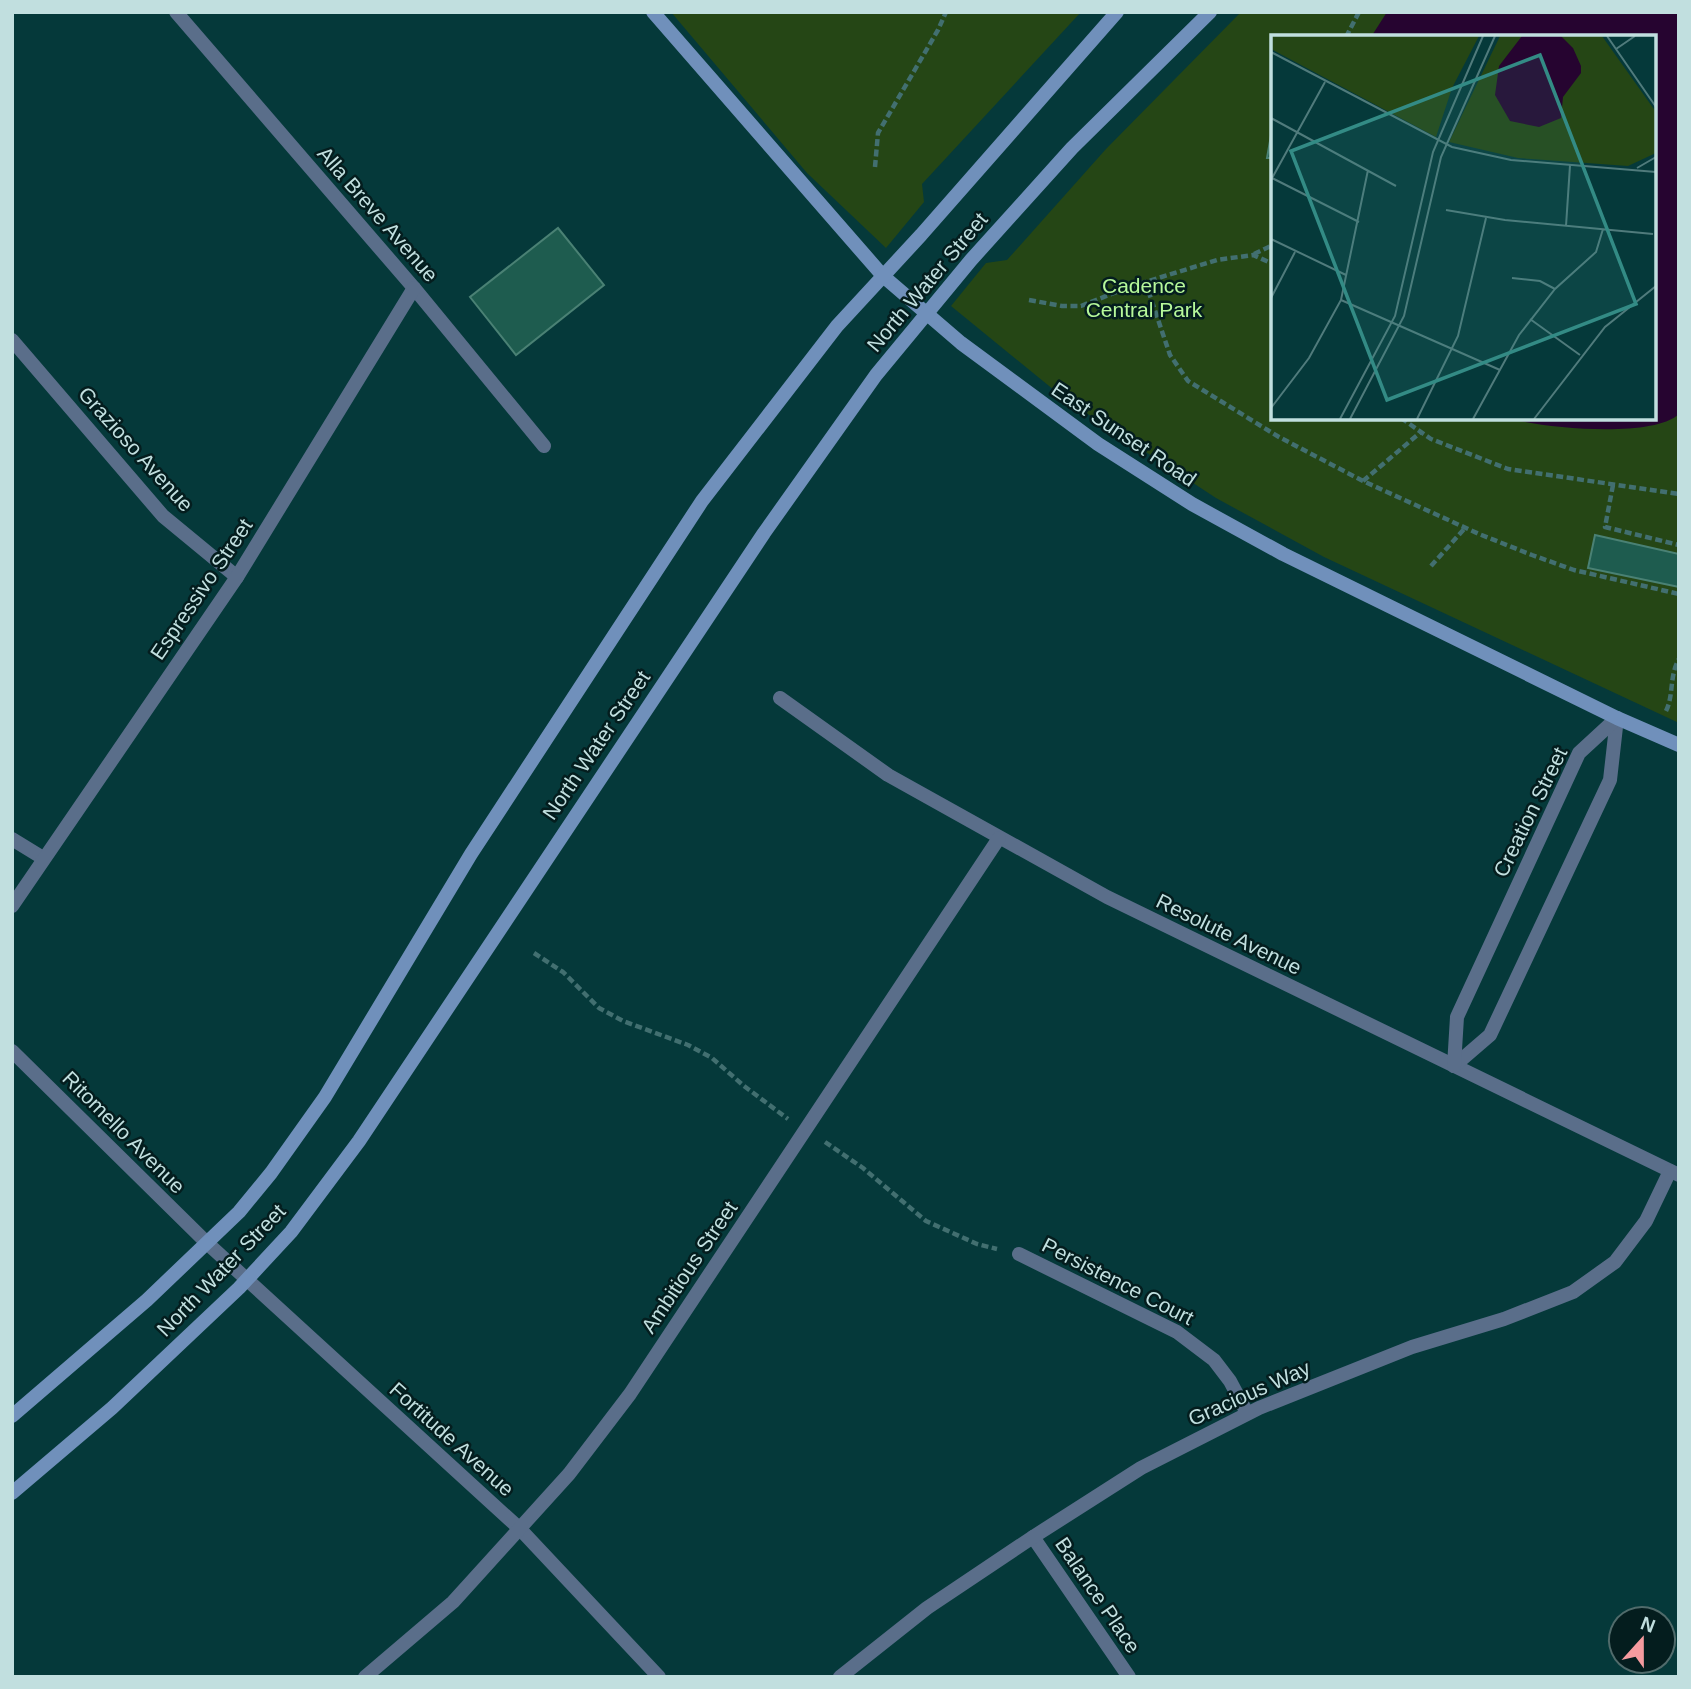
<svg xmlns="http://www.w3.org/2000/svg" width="1691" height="1689" viewBox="0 0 1691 1689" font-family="Arial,sans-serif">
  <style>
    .green { fill: #254615; fill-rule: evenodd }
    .water { fill: #260430 }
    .building { fill: #1e5c4f; stroke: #4a8174; stroke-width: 2 }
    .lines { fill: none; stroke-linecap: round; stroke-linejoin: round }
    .path { stroke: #426f70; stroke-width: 4.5; stroke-dasharray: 7 3.5; stroke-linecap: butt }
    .minor { stroke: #5a6e8a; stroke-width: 14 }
    .secondary { stroke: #7090bb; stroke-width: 14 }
    .labels { text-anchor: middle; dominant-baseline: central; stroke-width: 5; stroke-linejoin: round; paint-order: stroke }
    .street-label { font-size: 21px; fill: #c1dfdf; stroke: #041d1e }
    .park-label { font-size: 21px; fill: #b6f89a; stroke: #041d1e }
    .inset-road { fill: none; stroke: #507b7c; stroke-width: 2 }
    .view { fill: #338b85; fill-opacity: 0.15; stroke: #338b85; stroke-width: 3.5 }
    .inset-edge { fill: none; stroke: #c1dfdf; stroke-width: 3.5 }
  </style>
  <rect width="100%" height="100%" fill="#05393a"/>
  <g class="green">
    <polygon points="671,12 1081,12 922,184 924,202 886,248 807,173"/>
    <path d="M1241,12H1679V723L1324,557L1216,498L1065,399L951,306L986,263L1007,260L1106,149ZM1273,37H1654V418H1273Z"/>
  </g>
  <path class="water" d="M1387,12H1679V414C1652,439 1542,428 1508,418H1654V37H1371Z"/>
  <g class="building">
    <polygon points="1273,124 1273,158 1267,158"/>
    <polygon points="558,228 604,285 516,355 470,297"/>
    <polygon points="1595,535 1679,554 1679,587 1588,568"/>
  </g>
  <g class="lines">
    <g class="path">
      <polyline points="1346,37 1359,12"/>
      <polyline points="875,167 878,133 938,30 946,12"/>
      <polyline points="1254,254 1273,245"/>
      <polyline points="1145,281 1170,355 1188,381 1279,437 1363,481 1479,534 1532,555 1574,570 1679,594"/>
      <polyline points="1029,300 1062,306 1081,306 1129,287 1217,260 1253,255 1273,264"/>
      <polyline points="1401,418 1431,439 1508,469 1679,494"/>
      <polyline points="1363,481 1421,432"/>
      <polyline points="1613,485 1605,527 1679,545"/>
      <polyline points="1431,566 1465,528"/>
      <path d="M1666,711C1674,695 1669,676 1679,659"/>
      <polyline points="534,953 563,972 599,1008 623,1021 688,1045 712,1058 744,1086 788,1119"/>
      <polyline points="825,1142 863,1168 926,1221 977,1244 997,1249"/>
    </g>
    <g class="minor">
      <polyline points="176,12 414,288 544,446"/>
      <polyline points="12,340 163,516 237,577"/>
      <polyline points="780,698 888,775 1107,897 1679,1175"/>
      <polyline points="12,839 43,858"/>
      <polyline points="12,906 237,577 414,288"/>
      <polyline points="12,1051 207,1243 520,1529 659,1677"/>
      <polyline points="1454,1066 1490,1035 1610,780 1617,718"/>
      <polyline points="1454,1066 1457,1017 1579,753 1617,718"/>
      <polyline points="1019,1254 1177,1332 1214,1360 1230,1381 1247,1413"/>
      <polyline points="1033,1537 1129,1677"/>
      <polyline points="365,1677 453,1602 569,1474 630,1394 999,838"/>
      <polyline points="840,1677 927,1608 1033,1537 1141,1468 1259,1408 1412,1347 1504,1319 1573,1292 1615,1262 1646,1221 1670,1171"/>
    </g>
    <g class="secondary">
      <polyline points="653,12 883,276 961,343 1098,444 1192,504 1283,554 1617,718 1679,745"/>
      <polyline points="12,1416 147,1300 239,1212 271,1173 325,1097 471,854 702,501 837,326 921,235 1117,12"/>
      <polyline points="12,1493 112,1408 239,1288 291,1232 359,1141 764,533 876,375 971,260 1072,148 1210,12"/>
    </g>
  </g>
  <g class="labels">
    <g class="street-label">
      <text transform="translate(378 214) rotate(49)">Alla Breve Avenue</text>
      <text transform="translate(927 282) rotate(-50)">North Water Street</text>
      <text transform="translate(1124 434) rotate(34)">East Sunset Road</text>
      <text transform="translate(136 449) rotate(48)">Grazioso Avenue</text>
      <text transform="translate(201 589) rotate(-56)">Espressivo Street</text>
      <text transform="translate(596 745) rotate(-56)">North Water Street</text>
      <text transform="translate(1530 812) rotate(-64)">Creation Street</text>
      <text transform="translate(1229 934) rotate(26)">Resolute Avenue</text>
      <text transform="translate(124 1132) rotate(45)">Ritomello Avenue</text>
      <text transform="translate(689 1267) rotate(-56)">Ambitious Street</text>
      <text transform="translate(221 1270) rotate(-46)">North Water Street</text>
      <text transform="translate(1118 1281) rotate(27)">Persistence Court</text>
      <text transform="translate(1249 1393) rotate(-24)">Gracious Way</text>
      <text transform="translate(452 1439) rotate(42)">Fortitude Avenue</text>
      <text transform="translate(1098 1595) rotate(56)">Balance Place</text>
    </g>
    <g class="park-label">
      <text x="1144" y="285">Cadence<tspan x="1144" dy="24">Central Park</tspan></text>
    </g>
  </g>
  <g transform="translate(1271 35)">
    <rect width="385" height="385" fill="#05393a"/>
    <path d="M0,1H208L181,53L165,102L0,14ZM229,1H331L385,77V118L357,131L247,123L178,107Z" fill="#254615"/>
    <path d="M251,1H290L302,13L310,31V38L292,62L290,83L268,92L239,86L224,60L228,31Z" fill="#260430"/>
    <path class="inset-road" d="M336,1L385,72M345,14L364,1M0,17L181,112L240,125L385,137M0,83L125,151M366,133L385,122M1,143L88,187M0,145L54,47M175,175L234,185L382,199M295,191L299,130M295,191L299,131M0,204L75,240M241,243L269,246L284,254M0,263L24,217M70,265L229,335M259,284L309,320M0,373L38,323L70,265L97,135M69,384L124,281L162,117L212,1M79,384L133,281L170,122L224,1M146,384L187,301L215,183M202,384L248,300L284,254L325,217L332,194M263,384L334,292L385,251"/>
    <path class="view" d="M269,20L365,269L116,365L20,116Z"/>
    <rect width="385" height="385" class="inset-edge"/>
  </g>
  <rect width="1691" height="1689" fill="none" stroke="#c1dfdf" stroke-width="28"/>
  <g transform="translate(1642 1640) rotate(21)"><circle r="33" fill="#041d1e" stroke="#506b6b" stroke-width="2"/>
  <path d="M0-5L12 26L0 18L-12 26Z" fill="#f59b9f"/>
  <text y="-10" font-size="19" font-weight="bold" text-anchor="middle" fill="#c1dfdf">N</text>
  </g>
</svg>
